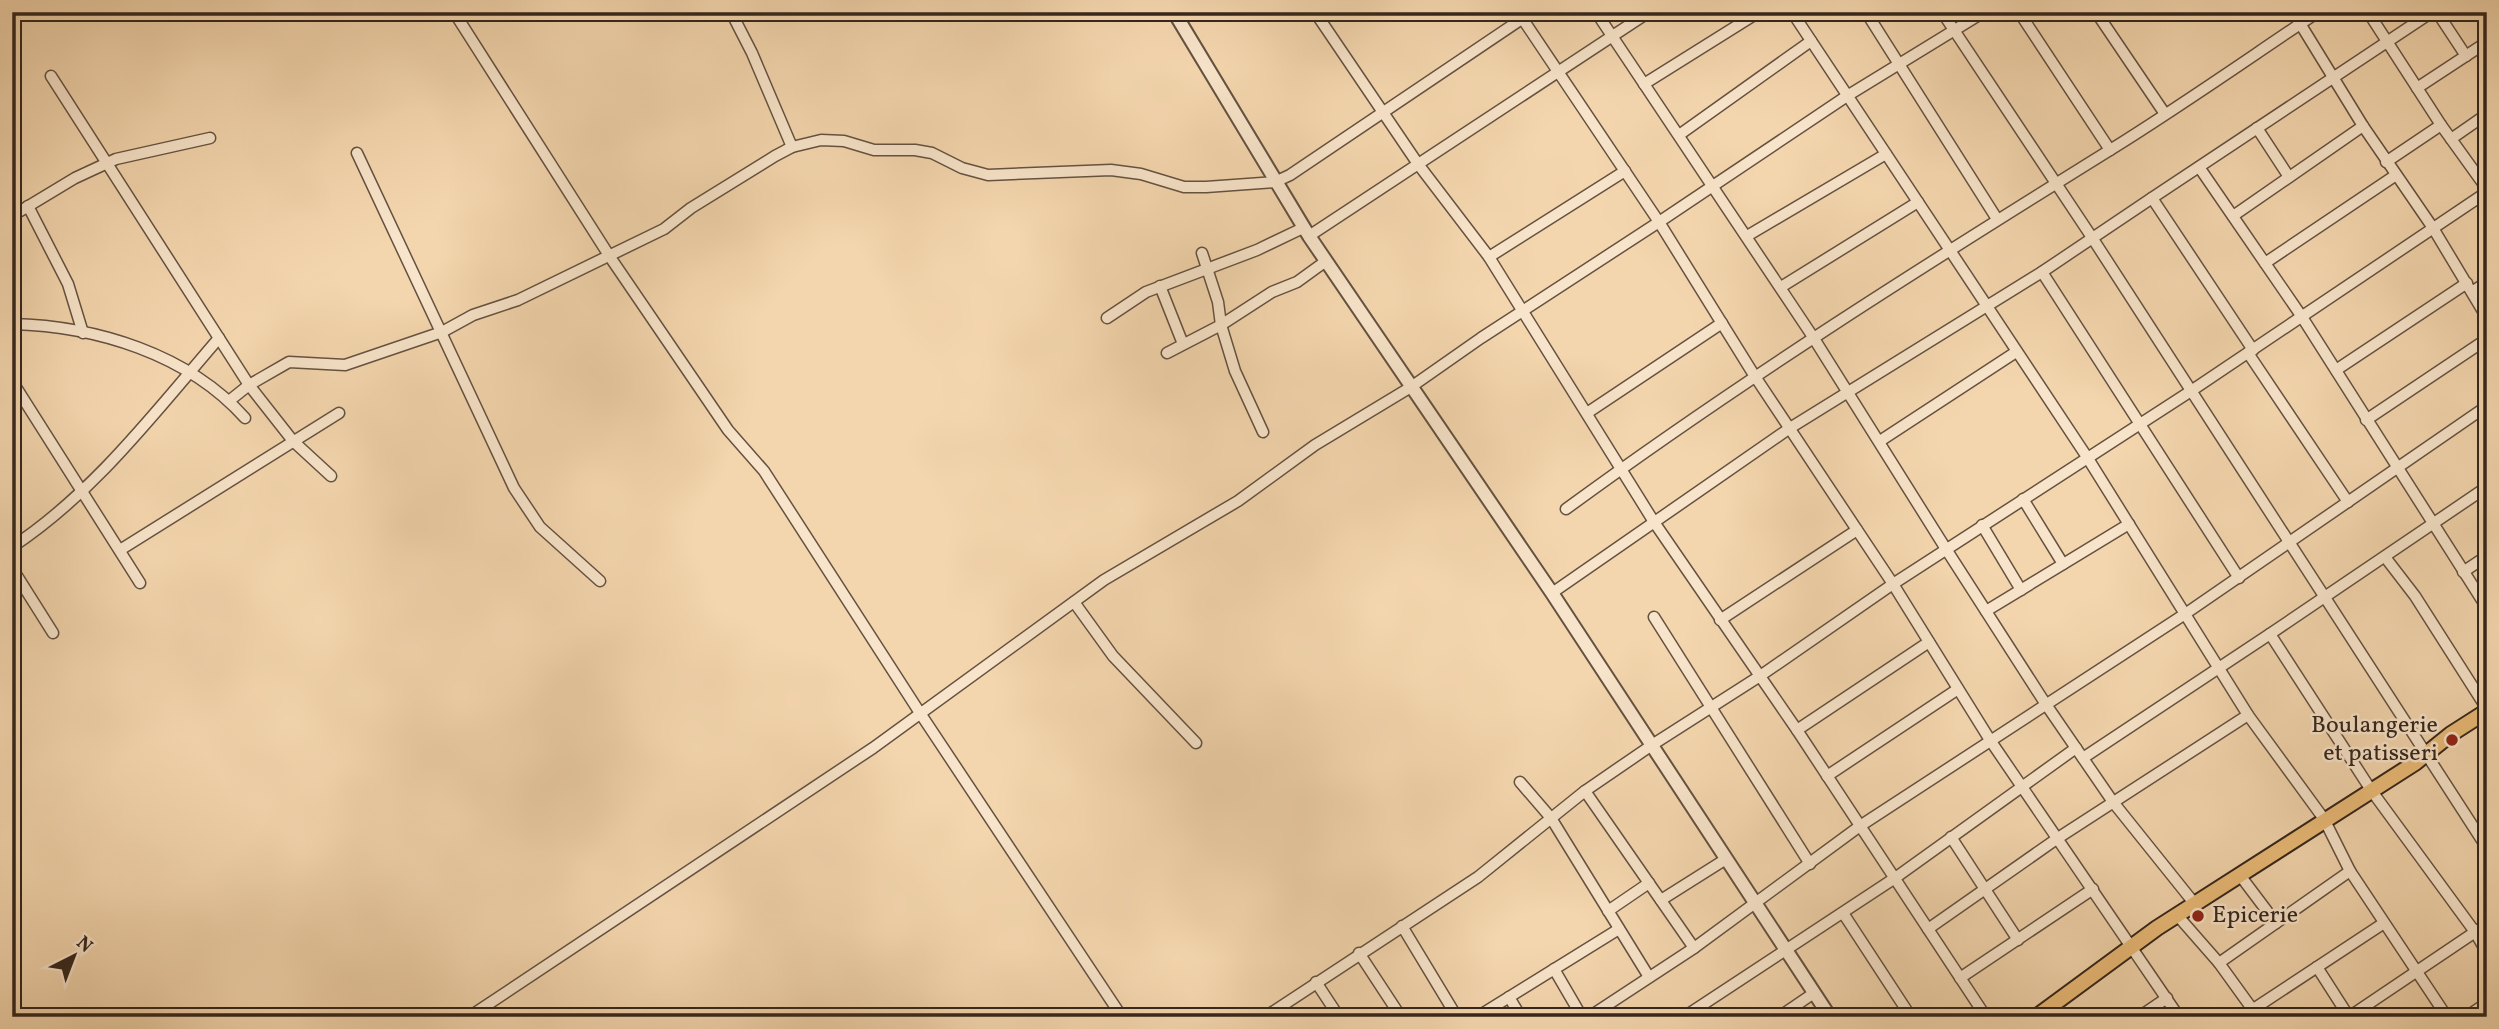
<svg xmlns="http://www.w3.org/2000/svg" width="2499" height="1029" viewBox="0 0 2499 1029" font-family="Vollkorn,serif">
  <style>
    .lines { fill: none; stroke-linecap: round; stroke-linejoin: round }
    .minor-casing { stroke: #645240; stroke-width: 13 }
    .tertiary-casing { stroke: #645240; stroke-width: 16 }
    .primary-casing { stroke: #34261c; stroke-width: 18 }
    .minor { stroke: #f8e4ca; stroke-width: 10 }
    .tertiary { stroke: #f8e4ca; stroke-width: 12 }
    .primary { stroke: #eabb77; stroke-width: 14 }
    .poi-dot { fill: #8f2418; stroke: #f8e4ca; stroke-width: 2.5 }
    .labels { text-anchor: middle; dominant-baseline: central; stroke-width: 5; stroke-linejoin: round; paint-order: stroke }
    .poi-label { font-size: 24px; fill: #34261c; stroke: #f8e4ca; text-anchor: end }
  </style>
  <rect width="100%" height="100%" fill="#f4d6ae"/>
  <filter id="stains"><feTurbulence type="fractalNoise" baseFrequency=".00286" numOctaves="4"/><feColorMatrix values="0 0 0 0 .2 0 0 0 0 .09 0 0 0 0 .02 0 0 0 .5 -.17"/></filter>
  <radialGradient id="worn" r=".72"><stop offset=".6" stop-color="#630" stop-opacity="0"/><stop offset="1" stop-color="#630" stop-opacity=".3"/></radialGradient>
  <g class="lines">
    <defs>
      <g id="minor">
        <polyline points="454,12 610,257 728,430 764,471 920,713 1122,1017"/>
        <polyline points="731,12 752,53 792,147"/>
        <polyline points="1315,12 1418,164 1489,257 1654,522 1797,730 1986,1017"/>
        <polyline points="1518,12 1659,222 1754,375 1893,584 1990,740 2179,1017"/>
        <polyline points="1596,12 1813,337 1946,549 2045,703 2113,802 2194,903"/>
        <polyline points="1792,12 2087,457 2248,715 2324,819 2350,871 2447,1017"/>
        <polyline points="1866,12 1997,219"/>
        <polyline points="1942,12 2093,239 2487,848"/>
        <polyline points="2019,12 2110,150"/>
        <polyline points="2096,12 2165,114"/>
        <polyline points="2293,12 2363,126 2433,228 2487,318"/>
        <polyline points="2368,12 2441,125 2487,189"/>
        <polyline points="2437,12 2466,56"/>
        <polyline points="51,76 249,385 293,441 331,476"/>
        <polyline points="1644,84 1759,12"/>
        <polyline points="2417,88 2487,42"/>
        <polyline points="2257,128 2289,177"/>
        <polyline points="1679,135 1811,41"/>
        <polyline points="2451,139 2487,114"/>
        <polyline points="357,153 514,488 540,527 600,581"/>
        <polyline points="2386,162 2441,125"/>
        <polyline points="2199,167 2302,317 2487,608"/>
        <polyline points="28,206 68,284 83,333"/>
        <polyline points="12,216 75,178 116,159 210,138"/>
        <polyline points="2233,216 2363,126"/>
        <polyline points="1309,236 1649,12"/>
        <polyline points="1747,236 1886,154"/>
        <polyline points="1202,253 1218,302 1221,325 1235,371 1263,432"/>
        <polyline points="1489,257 1625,171"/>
        <polyline points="2265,263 2396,175"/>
        <polyline points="2042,272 2239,578"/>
        <polyline points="1160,286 1183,344"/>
        <polyline points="1781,287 1918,202"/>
        <polyline points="2472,292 2487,282"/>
        <polyline points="1107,318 1146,292 1257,250 1303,228"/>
        <path d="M12,324C96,326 188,354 245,418"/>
        <polyline points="2253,350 2152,198 2432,12"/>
        <polyline points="1167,353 1221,325 1272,292 1297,282 1326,261"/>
        <polyline points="2248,353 2348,502"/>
        <polyline points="2336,370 2467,283"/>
        <polyline points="12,381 140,583"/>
        <polyline points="229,401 249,385 289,362 345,365 442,332 473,315 518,300 664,229 691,208 775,156 792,147 821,140 844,141 874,150 915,150 932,153 962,168 988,175 1111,170 1141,174 1184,187 1206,187 1275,182 1290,175 1532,12"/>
        <polyline points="1587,413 1722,323"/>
        <polyline points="2366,420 2487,339"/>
        <polyline points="1880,441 2016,352"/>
        <polyline points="2023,499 2063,564"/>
        <path d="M1566,509C1742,380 1925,265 2110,150C2181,106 2249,58 2318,12"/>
        <polyline points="1982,525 2021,590"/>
        <path d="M12,547C94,493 155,412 219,338"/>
        <polyline points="120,550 339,413"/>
        <polyline points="2385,557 2415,596 2487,709"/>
        <polyline points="12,568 53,633"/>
        <polyline points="2463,572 2487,556"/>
        <polyline points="1552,593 1790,428 2042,272 2152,198"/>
        <polyline points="1074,602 1113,656 1196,743"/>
        <polyline points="1986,611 2129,524"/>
        <polyline points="1654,617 1810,864"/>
        <polyline points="1720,620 1857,530"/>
        <polyline points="2270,634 2371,790 2475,932 2487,953"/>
        <polyline points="1797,730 1929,642"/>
        <polyline points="2083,758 2270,634 2487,487"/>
        <polyline points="1827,776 1958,689"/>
        <polyline points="1520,782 1551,818 1649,977"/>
        <polyline points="1585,791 1694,948"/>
        <polyline points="1951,837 2018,940"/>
        <polyline points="2239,874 2276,923"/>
        <polyline points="1661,900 1726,859"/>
        <polyline points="1608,911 1649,883"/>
        <polyline points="1843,913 1911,1017"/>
        <polyline points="2177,915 2219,963 2258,1017"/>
        <polyline points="1402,926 1457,1017"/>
        <polyline points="1928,929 2058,838 2248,715"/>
        <polyline points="1359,953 1401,1017"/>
        <polyline points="2219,963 2350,871"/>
        <polyline points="2317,967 2349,1017"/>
        <polyline points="1554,969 1582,1017"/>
        <polyline points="1960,978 2093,889"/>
        <polyline points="1316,982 1339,1017"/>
        <polyline points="1509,997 1521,1017"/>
        <polyline points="2252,1010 2384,923"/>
        <polyline points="469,1017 873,748 1104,580 1238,501 1315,445 1411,387 1481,338 1659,222 1847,96 1984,12"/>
        <polyline points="1265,1017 1478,877 1585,791 1652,745 1760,676 1893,584 2191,391 2487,192"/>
        <polyline points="1477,1017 1619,929"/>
        <polyline points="1589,1017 1694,948 1860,826 2185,614 2487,406"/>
        <polyline points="1684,1017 1895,878 2076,748"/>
        <polyline points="1779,1017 1814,993"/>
        <polyline points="2139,1017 2167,998"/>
        <polyline points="2349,1017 2487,924"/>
        <polyline points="2466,1017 2487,1003"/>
      </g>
      <polyline id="tertiary" points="1174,12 1309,236 1552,593 1830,1017"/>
      <polyline id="primary" points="2036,1017 2157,928 2415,763 2451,734 2487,711"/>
    </defs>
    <use href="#minor" class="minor-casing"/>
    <use href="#tertiary" class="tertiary-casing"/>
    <use href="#primary" class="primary-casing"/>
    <use href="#minor" class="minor"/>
    <use href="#tertiary" class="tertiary"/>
    <use href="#primary" class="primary"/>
  </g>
  <g class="poi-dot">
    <circle cx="2452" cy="740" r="7"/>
    <circle cx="2198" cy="916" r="7"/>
  </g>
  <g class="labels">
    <g class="poi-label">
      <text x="2438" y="726">Boulangerie<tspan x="2438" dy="28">et patisseri</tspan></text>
      <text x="2212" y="916" text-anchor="start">Epicerie</text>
    </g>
  </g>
  <rect width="2499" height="1029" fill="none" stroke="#f4d6ae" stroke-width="42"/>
  <rect x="14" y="14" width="2471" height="1001" fill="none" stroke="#34261c" stroke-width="3.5"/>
  <rect x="21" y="21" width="2457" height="987" fill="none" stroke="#34261c" stroke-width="2"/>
  <g transform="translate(74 956) rotate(42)" stroke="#f8e4ca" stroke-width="5" paint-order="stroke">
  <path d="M0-5L12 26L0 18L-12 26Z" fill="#34261c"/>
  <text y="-10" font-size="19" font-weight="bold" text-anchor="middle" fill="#34261c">N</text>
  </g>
  <rect width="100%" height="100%" filter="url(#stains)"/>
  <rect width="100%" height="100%" fill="url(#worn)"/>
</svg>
